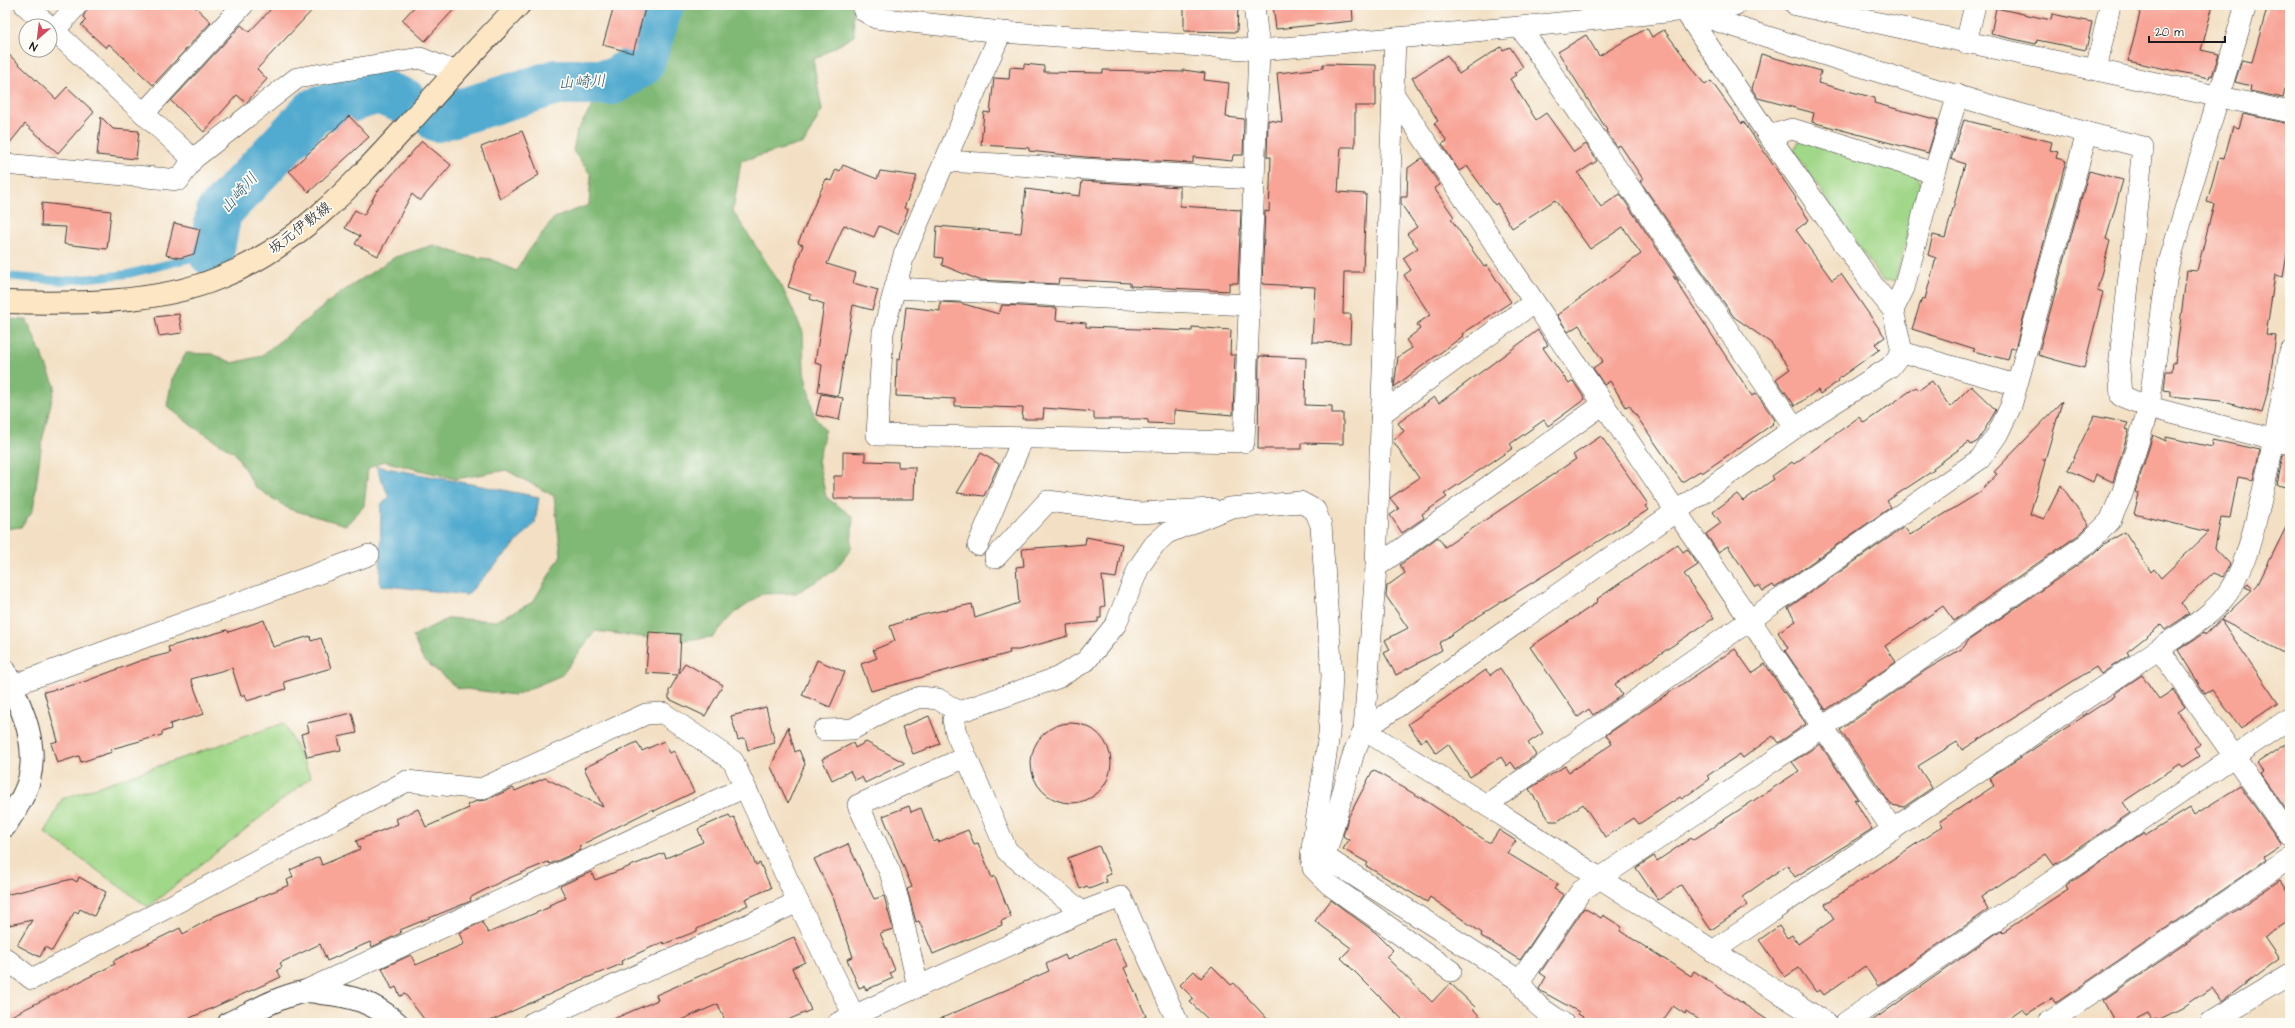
<svg xmlns="http://www.w3.org/2000/svg" width="2295" height="1028" viewBox="0 0 2295 1028" font-family="'Architects Daughter','Klee One',sans-serif">
  <style>
    .green { fill: #a1d788; stroke: #5e7a52 }
    .forest { fill: #80b874; stroke: #4e6a48 }
    .water { fill: #51aacf; stroke: #366376 }
    .lines { fill: none; stroke-linecap: round; stroke-linejoin: round }
    .stream { stroke: #51aacf; stroke-width: 8 }
    .river { stroke: #51aacf; stroke-width: 46 }
    .building { fill: #f8a497 }
    .minor-casing { stroke: #3c3935; stroke-width: 22 }
    .tertiary-casing { stroke: #3c3935; stroke-width: 24 }
    .secondary-casing { stroke: #3c3935; stroke-width: 24 }
    .minor { stroke: #fff; stroke-width: 21 }
    .tertiary { stroke: #fff; stroke-width: 22 }
    .secondary { stroke: #fce6c4; stroke-width: 22 }
    .labels { text-anchor: middle; dominant-baseline: central; stroke-width: 3.5; stroke-linejoin: round; paint-order: stroke }
    .street-label { font-size: 15px; fill: #1c1c1c; stroke: #fdfcf7 }
    .water-label { font-size: 16px; font-style: italic; fill: #345c6d; stroke: #fdfcf7 }
  </style>
  <rect width="100%" height="100%" fill="#fdfcf7"/>
  <filter id="ink" filterUnits="userSpaceOnUse"><feTurbulence type="fractalNoise" baseFrequency=".025" numOctaves="2"/><feDisplacementMap in="SourceGraphic" scale="8" xChannelSelector="R" yChannelSelector="G"/><feConvolveMatrix kernelMatrix="1 2 1 2 8 2 1 2 1" color-interpolation-filters="sRGB"/></filter>
  <filter id="wash" filterUnits="userSpaceOnUse"><feTurbulence type="fractalNoise" baseFrequency=".012" numOctaves="4" result="noise"/><feDisplacementMap in="SourceGraphic" scale="16" xChannelSelector="R" yChannelSelector="G"/><feGaussianBlur stdDeviation="0.9" result="paint"/><feColorMatrix in="noise" values="0 0 0 0 0 0 0 0 0 0 0 0 0 0 0 0 0 1.4 0 .05"/><feComposite in="paint" operator="in"/></filter>
  <g filter="url(#wash)">
    <rect width="100%" height="100%" fill="#f3e0c4"/>
    <g class="green">
      <polygon points="1800,139 1916,174 1922,185 1895,281 1882,280 1794,151"/>
      <polygon points="284,723 311,777 148,907 45,833 62,799"/>
    </g>
    <g class="forest">
      <polygon points="683,5 853,5 854,36 813,60 822,110 804,143 741,161 733,211 781,285 803,332 804,372 814,415 825,431 818,461 826,497 853,517 851,549 834,571 796,593 762,594 731,616 713,637 674,641 595,631 562,675 515,695 457,688 422,658 413,636 449,618 496,621 533,602 561,555 554,496 506,470 456,479 383,461 368,469 364,506 346,525 289,509 255,487 235,453 192,426 167,406 172,379 186,353 212,354 233,363 261,356 339,294 395,257 433,245 467,256 491,259 516,271 530,249 554,218 589,205 591,175 573,151 577,131 594,103 648,75 673,38"/>
      <polygon points="5,319 27,320 55,386 42,441 33,510 21,527 5,529"/>
    </g>
    <polygon class="water" points="376,466 539,497 535,523 467,595 380,585 381,505 389,497"/>
    <g class="lines">
      <polyline class="stream" points="5,276 63,281 128,274 211,253"/>
      <g class="river">
        <polyline points="437,119 557,82 612,82 641,64 661,5"/>
        <polyline points="211,253 219,212 314,111 378,91 404,101"/>
      </g>
    </g>
    <g id="blocks">
      <g class="building">
        <polygon points="89,5 193,5 211,22 153,85 109,44 106,48 81,25 86,20 83,17"/>
        <polygon points="275,5 317,5 257,69 267,79 246,103 237,95 204,132 171,101 241,25 249,32"/>
        <polygon points="416,5 458,5 425,41 402,20"/>
        <polygon points="614,5 646,5 633,53 603,45"/>
        <polygon points="1184,5 1238,5 1237,32 1184,31"/>
        <polygon points="1273,5 1308,5 1309,7 1352,5 1353,21 1276,29"/>
        <polygon points="2142,5 2213,5 2201,50 2219,54 2212,76 2210,75 2209,78 2128,61"/>
        <polygon points="2268,5 2290,5 2290,69 2283,98 2250,91 2251,86 2235,82 2242,60 2252,62"/>
        <polygon points="1996,8 2051,20 2052,14 2092,22 2086,50 2037,40 2036,44 1991,34"/>
        <polygon points="1647,28 1652,37 1664,30 1705,85 1711,81 1742,124 1743,121 1796,198 1795,199 1809,220 1796,230 1832,280 1841,274 1885,337 1875,344 1880,349 1838,379 1839,381 1820,394 1818,390 1795,406 1776,379 1790,369 1771,343 1734,317 1640,181 1643,179 1620,145 1617,147 1606,131 1607,130 1558,52 1586,35 1599,56"/>
        <polygon points="1501,47 1503,50 1510,47 1523,67 1514,73 1516,75 1510,79 1536,120 1546,113 1574,152 1586,144 1597,161 1578,173 1601,207 1620,194 1679,281 1673,276 1752,396 1756,393 1775,420 1772,423 1773,424 1702,473 1700,471 1682,482 1629,405 1626,407 1610,381 1604,385 1593,368 1603,361 1579,325 1568,332 1557,315 1641,254 1623,227 1590,249 1555,200 1512,228 1497,203 1495,205 1467,166 1459,171 1442,144 1447,141 1434,123 1438,121 1412,78 1447,55 1459,74"/>
        <polygon points="5,51 56,99 67,87 94,112 58,153 25,124 5,149"/>
        <polygon points="1761,54 1821,71 1818,83 1875,98 1874,103 1938,120 1928,153 1812,122 1814,113 1758,98 1752,89"/>
        <polygon points="1024,64 1044,66 1044,72 1103,73 1103,70 1183,72 1183,70 1205,73 1204,80 1229,83 1226,117 1244,119 1243,155 1233,155 1232,161 1193,157 1193,163 1085,157 1029,151 1029,148 981,145 984,112 990,113 994,78 1009,79 1010,67 1024,68"/>
        <polygon points="1323,64 1376,65 1376,106 1355,106 1355,147 1341,147 1338,192 1366,194 1363,272 1344,272 1343,314 1351,314 1350,343 1312,342 1315,287 1262,284 1265,211 1269,212 1271,157 1267,157 1268,120 1282,122 1277,73 1323,68"/>
        <polygon points="2243,114 2290,124 2290,237 2283,277 2275,275 2266,335 2276,336 2269,385 2262,413 2221,401 2170,396 2170,391 2164,390 2166,371 2172,371 2173,362 2175,363 2187,270 2197,271 2214,204 2207,202 2219,158 2224,159 2233,126 2239,128"/>
        <polygon points="349,116 369,137 309,192 289,171"/>
        <polygon points="101,117 113,129 139,131 136,159 97,155"/>
        <polygon points="1964,120 2052,142 2050,150 2058,152 2056,158 2066,161 2015,349 2011,348 2008,360 1973,351 1975,349 1912,329 1922,298 1925,299 1936,258 1928,255 1933,235 1945,238 1965,164 1951,159"/>
        <polygon points="522,131 539,175 500,199 481,147"/>
        <polygon points="422,141 451,165 420,201 412,194 378,256 355,244 360,236 345,228 355,210 364,215 376,193"/>
        <polygon points="1422,158 1440,185 1434,188 1454,217 1451,219 1484,267 1487,265 1511,302 1462,334 1463,336 1394,387 1398,357 1412,348 1406,340 1420,329 1417,324 1430,315 1404,275 1411,270 1403,258 1418,248 1407,234 1417,227 1401,204 1401,197 1407,197 1408,168"/>
        <polygon points="843,165 877,179 880,171 917,176 904,208 908,210 898,234 879,226 874,237 844,225 827,264 856,273 853,283 878,290 872,310 853,305 838,396 818,392 822,365 815,363 824,304 810,299 811,295 788,287 803,245 798,243 813,208 826,179 831,181 836,169 840,171"/>
        <polygon points="2089,171 2123,180 2106,239 2110,241 2097,290 2103,292 2084,368 2038,355"/>
        <polygon points="1082,181 1180,187 1180,206 1241,210 1238,283 1229,283 1229,291 1130,286 1130,283 1059,279 1058,284 979,280 942,265 943,258 935,257 937,226 1021,233 1026,189 1080,196"/>
        <polygon points="42,203 111,211 107,249 64,244 66,227 41,226"/>
        <polygon points="174,223 200,229 194,254 180,258 166,255"/>
        <polygon points="940,302 960,303 999,314 1002,305 1057,308 1056,320 1086,323 1086,327 1192,331 1192,327 1231,330 1230,355 1235,355 1233,415 1174,410 1174,424 1148,423 1148,420 1142,419 1094,419 1094,412 1044,408 1043,419 1022,419 1023,408 955,406 955,399 896,396 897,359 900,360 906,307 940,311"/>
        <polygon points="179,314 182,333 159,336 155,317"/>
        <polygon points="1538,330 1548,345 1543,348 1569,384 1573,381 1585,399 1548,426 1544,420 1510,444 1513,448 1444,494 1447,497 1422,514 1424,518 1402,533 1390,515 1399,509 1390,498 1419,478 1393,441 1404,431 1398,423 1434,397 1439,403"/>
        <polygon points="1259,356 1306,358 1305,405 1332,406 1332,413 1343,413 1343,444 1301,443 1301,449 1258,449"/>
        <polygon points="1932,381 1950,407 1971,386 1996,410 1978,441 1971,445 1969,442 1933,468 1934,470 1887,501 1891,507 1775,588 1773,585 1763,591 1759,585 1755,587 1728,546 1718,552 1706,534 1721,523 1713,512 1737,494 1743,501 1774,479 1772,476 1792,462 1794,464 1859,417 1864,423 1916,387 1919,390"/>
        <polygon points="821,394 843,398 839,420 816,415"/>
        <polygon points="2062,402 2045,460 2042,458 2045,462 2030,514 2044,519 2061,485 2089,525 2080,534 1954,621 1943,606 1885,646 1896,662 1826,710 1785,651 1788,648 1778,632 1796,621 1788,608 1904,527 1910,535 1979,493 1997,474 1994,472"/>
        <polygon points="2094,416 2128,423 2125,429 2129,430 2113,482 2096,474 2093,482 2068,470"/>
        <polygon points="2153,435 2166,441 2166,437 2212,447 2213,440 2260,450 2253,480 2238,477 2230,518 2221,517 2215,548 2230,564 2223,577 2213,573 2181,603 2189,614 2165,630 2161,625 2127,652 2129,655 2101,674 2096,667 1962,750 1957,742 1918,766 1932,788 1904,807 1891,805 1840,730 1926,670 1963,648 1969,640 2095,553 2104,544 2125,532 2151,572 2154,569 2161,578 2209,532 2134,514 2139,494 2135,492"/>
        <polygon points="1601,436 1648,504 1645,506 1648,510 1471,621 1439,643 1442,650 1396,675 1384,653 1390,650 1385,640 1408,628 1386,596 1387,586 1405,573 1400,565 1438,537 1445,547 1576,459 1573,455"/>
        <polygon points="843,452 865,453 865,461 898,462 898,467 915,467 914,499 834,499 834,476 843,476"/>
        <polygon points="981,453 999,464 984,496 957,493"/>
        <polygon points="2283,455 2290,456 2290,488 2277,485"/>
        <polygon points="2290,519 2290,656 2221,620 2278,703 2241,728 2212,690 2205,694 2178,650 2204,633 2205,635 2252,590 2245,587 2248,583 2254,589 2258,584"/>
        <polygon points="1086,537 1122,544 1116,578 1102,576 1105,606 1101,607 1101,618 1098,618 1098,622 1067,625 1068,636 1019,650 1009,650 1010,653 871,691 861,664 877,658 873,650 895,641 890,626 922,615 972,604 975,618 1019,603 1016,567 1024,566 1022,549 1085,544"/>
        <polygon points="1677,544 1683,552 1687,549 1698,565 1684,574 1714,618 1615,684 1622,695 1593,715 1589,709 1578,717 1530,647 1595,604 1598,600 1597,599"/>
        <polygon points="264,620 273,647 310,636 311,641 321,638 331,668 284,682 286,689 247,701 245,694 241,696 232,668 191,679 204,714 170,724 171,729 162,732 162,735 111,749 112,752 81,762 79,756 57,763 51,743 58,741 44,692 81,683 142,660 170,653 168,647 227,630 229,632"/>
        <polygon points="649,632 681,634 679,674 685,663 723,685 705,716 669,699 669,691 678,675 646,673"/>
        <polygon points="1735,649 1752,673 1765,664 1806,724 1778,743 1773,736 1743,758 1740,754 1707,776 1710,779 1682,799 1680,797 1639,824 1634,818 1605,837 1583,804 1558,821 1550,821 1529,789 1565,766 1569,772 1612,744 1606,735"/>
        <polygon points="817,660 845,672 830,707 802,695"/>
        <polygon points="1500,668 1543,733 1528,743 1536,755 1516,769 1511,762 1507,766 1501,757 1470,777 1448,744 1436,753 1426,738 1421,742 1408,724 1486,670 1490,675"/>
        <polygon points="2142,675 2159,699 2173,690 2185,707 2178,712 2200,745 2195,749 2200,756 2183,767 2180,764 2123,802 2130,813 2054,865 2046,854 1981,897 1988,910 1878,986 1865,966 1824,995 1820,990 1816,992 1799,968 1785,977 1759,940 1779,926 1787,938 1792,935 1798,944 1834,919 1825,904 1943,826 1940,821 1994,786 1989,778 2115,696 2114,694"/>
        <polygon points="766,707 775,743 748,750 745,738 738,740 731,716"/>
        <polygon points="352,713 357,733 338,737 341,750 307,757 301,734 309,732 307,723"/>
        <polygon points="929,716 940,744 913,754 902,727"/>
        <circle cx="1071" cy="763" r="40"/>
        <polygon points="788,727 795,752 799,750 805,764 788,803 771,767"/>
        <polygon points="664,741 670,753 674,751 694,792 654,811 653,809 579,846 581,850 550,864 548,862 502,881 473,896 470,898 471,901 400,930 401,933 372,947 370,942 327,961 320,944 280,963 282,967 277,970 281,977 179,1023 5,1023 5,1019 115,964 113,961 180,928 183,934 215,916 289,885 287,880 293,877 290,870 319,857 322,865 360,849 356,841 398,824 396,819 418,809 426,827 469,808 467,805 477,801 486,800 513,788 515,791 545,778 603,807 584,768 637,742 642,751"/>
        <polygon points="2290,741 2290,815 2260,773 2263,771 2257,763"/>
        <polygon points="866,742 905,763 865,783 862,777 855,780 850,771 832,780 822,759 853,743 855,748"/>
        <polygon points="1820,744 1858,800 1854,799 1872,829 1795,877 1787,865 1742,897 1748,905 1711,930 1681,885 1658,900 1636,868 1654,856 1657,861 1691,838 1693,840 1799,771 1792,762"/>
        <polygon points="1373,770 1423,799 1488,842 1491,842 1499,830 1516,841 1507,853 1558,884 1554,889 1564,895 1520,960 1481,936 1482,933 1430,897 1427,902 1366,866 1368,863 1343,849 1349,840 1343,836 1348,818"/>
        <polygon points="2240,786 2282,845 2264,857 2266,860 2056,1003 2053,998 2027,1014 2023,1008 2001,1023 1869,1023 2001,930 2003,932 2068,889 2066,886 2143,833 2145,836 2190,808 2194,815"/>
        <polygon points="909,806 911,812 921,808 934,842 938,840 938,842 968,830 974,844 978,843 992,878 995,876 1011,917 1001,921 1002,925 933,954 919,921 916,922 907,889 912,887 883,816"/>
        <polygon points="729,815 731,819 734,817 756,865 760,863 771,888 745,899 748,905 697,929 697,931 664,944 663,942 621,961 622,964 579,981 486,1023 427,1023 405,994 400,996 396,987 392,989 382,968 411,955 416,965 464,944 459,933 482,922 488,933 550,907 549,905 566,898 560,886 591,872 595,880 664,853 666,858 703,842 698,829"/>
        <polygon points="848,844 874,899 884,896 893,929 880,933 895,970 890,973 893,978 866,990 864,986 859,988 847,959 853,957 834,900 814,859"/>
        <polygon points="1099,846 1111,874 1105,876 1107,882 1089,889 1087,886 1080,889 1068,858"/>
        <polygon points="79,877 106,892 94,916 80,909 78,913 75,911 52,951 45,947 40,957 17,945 32,920 5,926 5,895 72,879 77,882"/>
        <polygon points="2280,880 2290,895 2290,920 2264,937 2279,959 2221,1002 2211,988 2182,1008 2158,1020 2157,1018 2152,1020 2148,1013 2128,1023 2115,1023 2103,1000"/>
        <polygon points="1331,900 1376,933 1393,950 1386,957 1432,1002 1450,983 1475,1007 1473,1009 1486,1023 1406,1023 1341,958 1351,948 1315,921"/>
        <polygon points="1584,908 1601,918 1603,915 1622,927 1620,931 1691,976 1694,971 1772,1023 1704,1023 1686,1011 1685,1014 1673,1006 1661,1023 1593,1023 1578,1014 1579,1012 1541,991 1539,989 1546,977 1540,973"/>
        <polygon points="794,937 805,962 792,968 811,1010 781,1023 726,1023 718,1004 674,1023 604,1023 658,1000 656,995 741,958 742,959"/>
        <polygon points="1114,938 1128,966 1124,968 1146,1016 1132,1023 931,1023 1049,971 1046,964 1065,955 1067,960"/>
        <polygon points="1212,966 1231,985 1234,983 1271,1023 1212,1023 1190,1002 1194,999 1180,985 1194,971 1201,978"/>
      </g>
    </g>
  </g>
  <g filter="url(#ink)">
    <use href="#blocks" fill-opacity="0" stroke="#3c3935" stroke-width="1"/>
    <g class="lines">
      <defs>
        <g id="minor">
          <polyline points="25,5 49,26"/>
          <polyline points="863,5 864,11 876,18 1001,32 1259,50 1520,27 1735,5"/>
          <polyline points="1796,5 2290,112"/>
          <polyline points="1685,11 1769,136 1873,285 1893,310 1902,352 1890,367 1795,428 1364,730 1486,805 1826,1023"/>
          <path d="M1685,11C1837,58 1989,109 2143,147L2119,368L2121,396L2149,407L2290,444"/>
          <polyline points="1520,27 1795,428"/>
          <polyline points="54,31 77,5"/>
          <polyline points="1001,32 904,255 883,332 877,435 1244,442 1259,50 1254,5"/>
          <path d="M1395,38L1376,567L1364,730L1354,752L1325,857L1520,981C1531,1003 1543,1010 1563,1023"/>
          <polyline points="1966,43 1975,5"/>
          <polyline points="2096,70 2110,5"/>
          <path d="M1392,92C1557,339 1726,584 1893,830"/>
          <polyline points="144,113 243,5"/>
          <polyline points="1769,136 1792,129 1934,173"/>
          <polyline points="193,159 297,78 420,58 456,72"/>
          <polyline points="945,161 1254,179"/>
          <polyline points="5,164 179,180 193,159 50,27"/>
          <polyline points="895,288 1249,305"/>
          <polyline points="1893,310 1904,288 1934,173 1958,95"/>
          <polyline points="1902,352 2016,385"/>
          <polyline points="1381,414 1533,303"/>
          <polyline points="978,545 1023,438"/>
          <polyline points="995,558 1048,501 1139,513 1212,509"/>
          <polyline points="1376,567 1602,405"/>
          <polyline points="2159,649 2290,836"/>
          <polyline points="5,686 11,686 369,555"/>
          <polyline points="824,730 853,729 886,710 920,697 938,699 959,712"/>
          <polyline points="1486,805 1980,459 1997,435 2011,406 2087,133"/>
          <polyline points="1082,912 1007,851 956,733 953,720 959,712 1057,678 1086,661 1116,624 1139,567 1154,545 1167,533 1229,508 1300,502 1315,510 1321,525 1332,675 1329,734 1311,855 1313,868 1330,885 1451,971"/>
          <path d="M1713,951L2159,649C2181,633 2211,617 2227,594C2246,567 2252,535 2260,504C2272,453 2282,403 2290,352"/>
          <polyline points="5,958 32,979 407,781 481,789 646,714 663,713 733,761 798,902 854,1016"/>
          <polyline points="1520,981 1581,891 1823,727 2088,543 2110,521 2122,494 2149,407 2168,266 2246,5"/>
          <polyline points="918,987 899,903 890,872 858,805 966,757"/>
          <polyline points="305,991 745,787"/>
          <polyline points="2211,1022 2290,974"/>
          <polyline points="532,1023 798,902"/>
          <polyline points="838,1023 1082,912 1121,897 1178,1023"/>
          <polyline points="1845,1023 2290,718"/>
          <polyline points="2048,1023 2290,858"/>
        </g>
        <g id="tertiary">
          <path d="M5,671C20,705 39,741 29,780C25,796 14,812 5,826"/>
          <path d="M229,1023C253,1012 277,997 303,992C309,990 316,992 321,993C353,996 373,1002 397,1023"/>
        </g>
        <path id="secondary" d="M5,302C72,304 157,304 219,278C300,246 357,180 414,118C448,80 483,42 519,5"/>
      </defs>
      <use href="#minor" class="minor-casing"/>
      <use href="#tertiary" class="tertiary-casing"/>
      <use href="#secondary" class="secondary-casing"/>
      <use href="#minor" class="minor"/>
      <use href="#tertiary" class="tertiary"/>
      <use href="#secondary" class="secondary"/>
    </g>
  </g>
  <g class="labels">
    <g class="street-label">
      <text transform="translate(300 228) rotate(-38)">坂元伊敷線</text>
    </g>
    <g class="water-label">
      <text transform="translate(582 82) rotate(-3)">山崎川</text>
      <text transform="translate(239 193) rotate(-49)">山崎川</text>
    </g>
  </g>
  <rect width="2295" height="1028" fill="none" stroke="#fdfcf7" stroke-width="20"/>
  <g transform="translate(38 38) rotate(208)"><circle r="19" fill="#fdfcf7" stroke="#a3a29f"/>
  <path d="M0-3L7 15L0 10L-7 15Z" fill="#d1495b"/>
  <text y="-6" font-size="11" font-weight="bold" text-anchor="middle" fill="#1c1c1c">N</text>
  </g>
  <path d="M2149 36v6h76v-6" fill="none" stroke="#1c1c1c" stroke-width="2"/>
  <text x="2155" y="36" font-size="12" fill="#1c1c1c" stroke="#fdfcf7" stroke-width="3" paint-order="stroke">20 m</text>
</svg>
